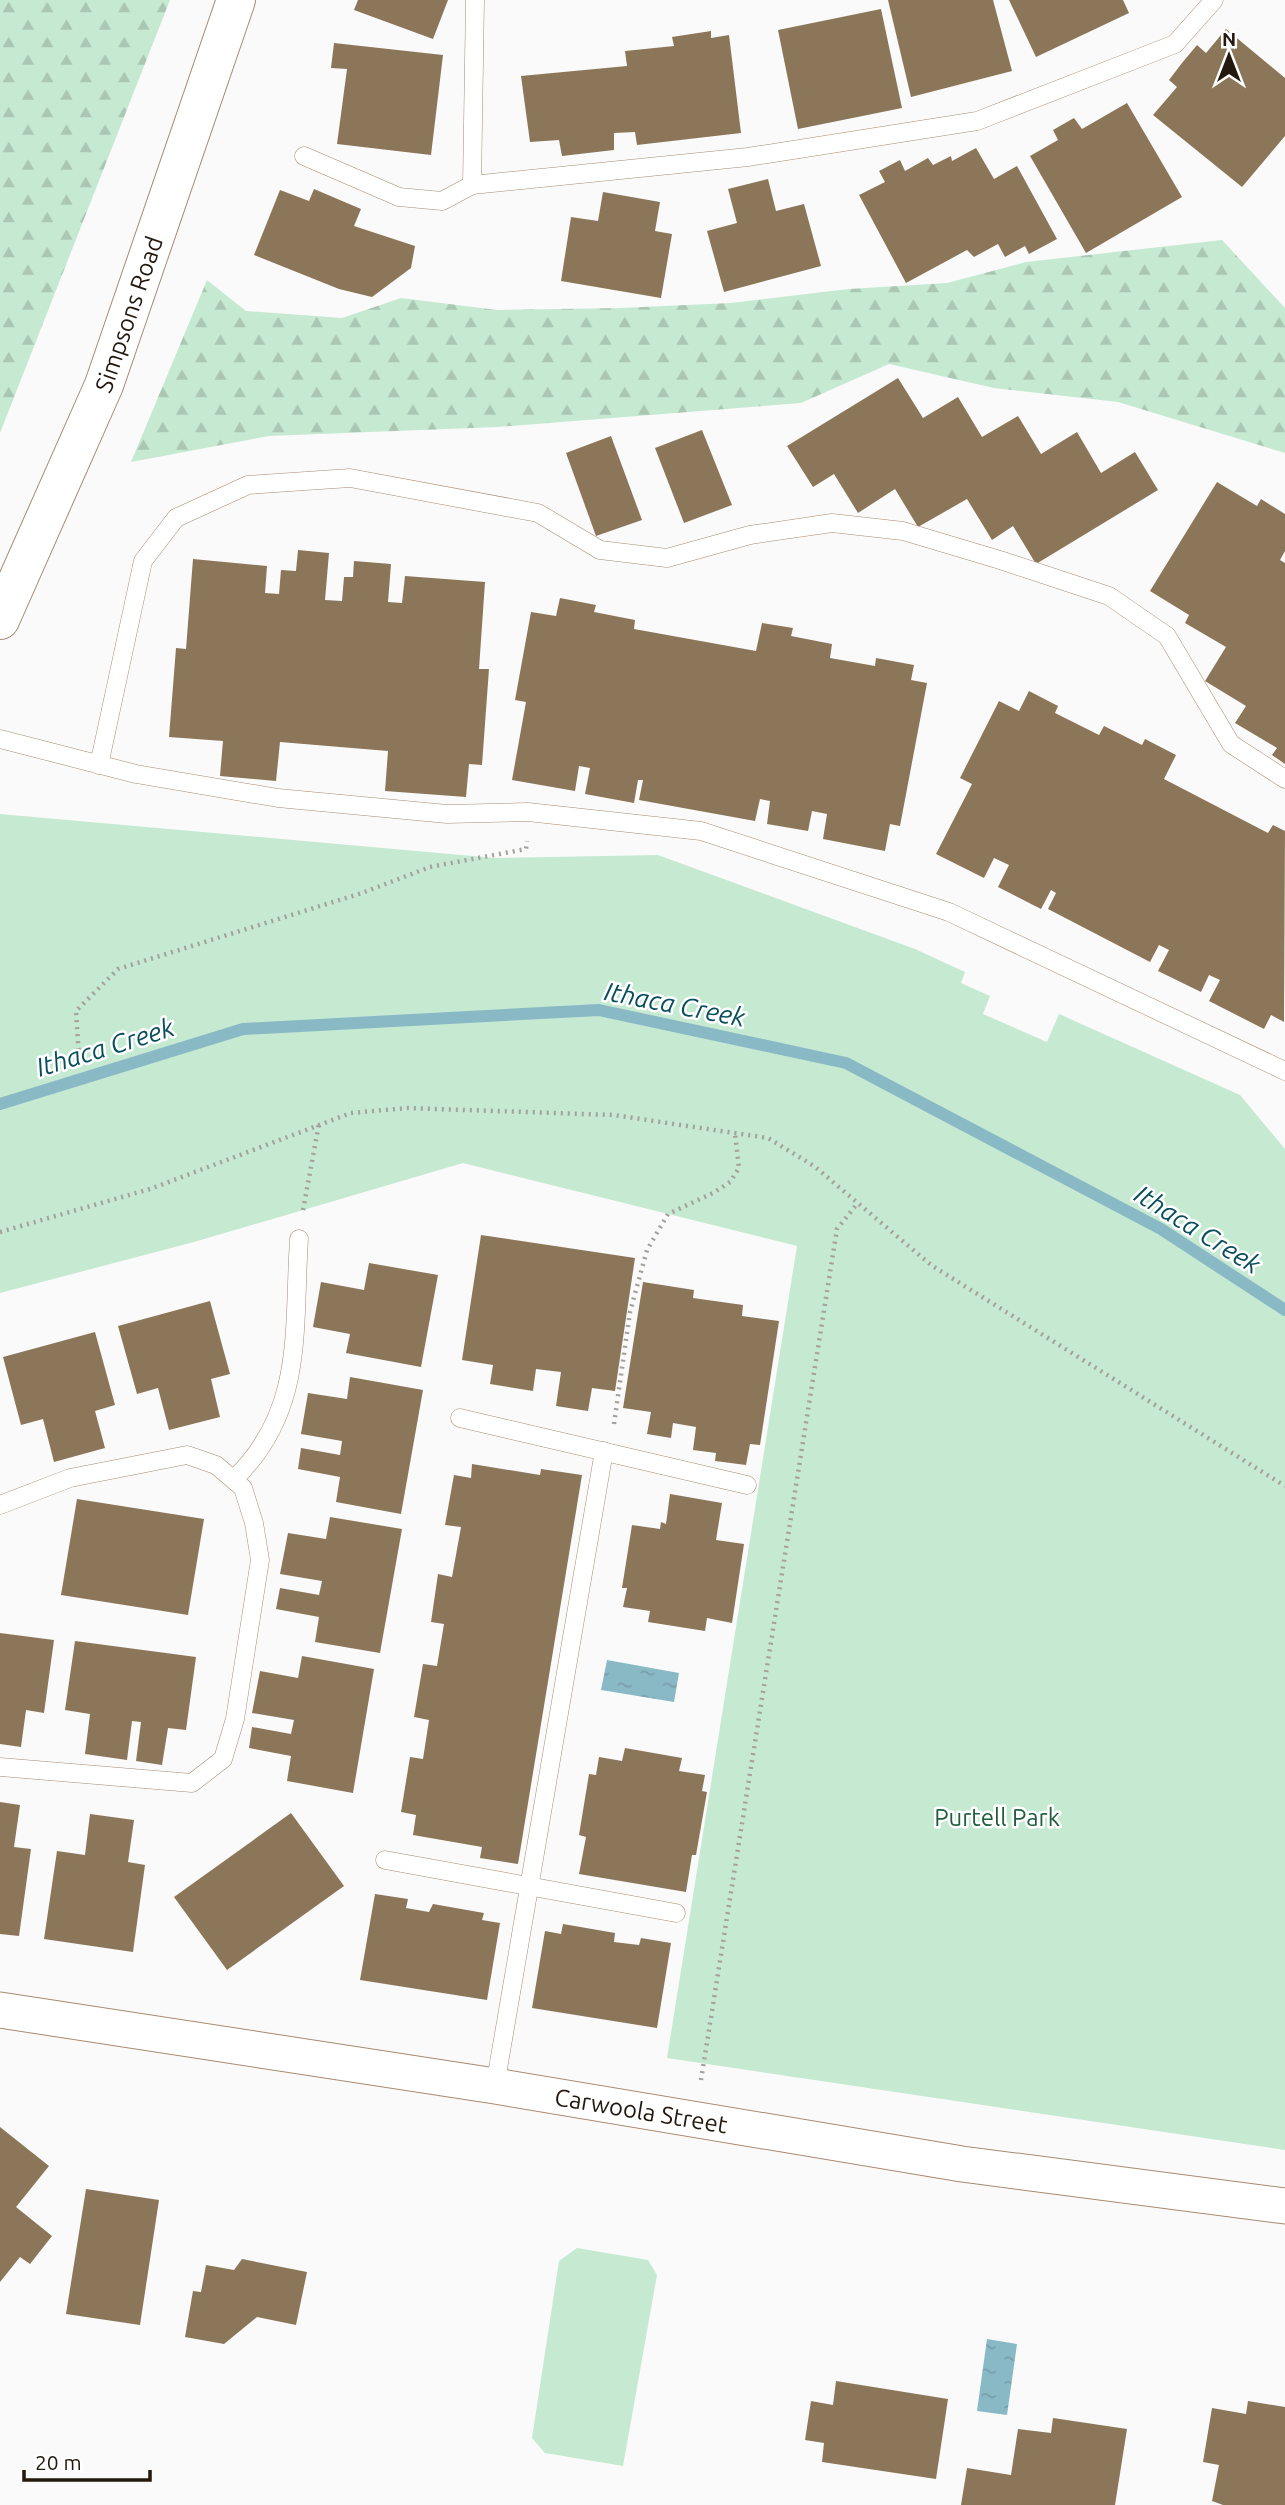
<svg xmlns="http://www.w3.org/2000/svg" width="1285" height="2505" viewBox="0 0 1285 2505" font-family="Ubuntu,sans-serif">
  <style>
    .forest { fill: url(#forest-firs) }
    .green { fill: #c6e9d2 }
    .water { fill: url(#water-ripples) }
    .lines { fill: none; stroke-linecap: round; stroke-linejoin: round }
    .stream { stroke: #8ab9c6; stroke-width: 12 }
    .building { fill: #8c7659 }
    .lane-casing { stroke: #a78b72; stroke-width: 19 }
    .street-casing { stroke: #a78b72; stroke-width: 37 }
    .secondary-casing { stroke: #a78b72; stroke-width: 40 }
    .path { stroke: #a4a09c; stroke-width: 4.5; stroke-dasharray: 2 5; stroke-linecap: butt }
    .lane { stroke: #fff; stroke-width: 18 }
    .street { stroke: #fff; stroke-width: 35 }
    .secondary { stroke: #fff; stroke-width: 38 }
    .labels { text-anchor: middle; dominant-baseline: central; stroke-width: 5; stroke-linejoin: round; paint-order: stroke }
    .street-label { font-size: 24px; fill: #23180e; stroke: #fff }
    .park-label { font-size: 24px; fill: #225e3d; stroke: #fff }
    .water-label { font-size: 26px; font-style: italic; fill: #084e5c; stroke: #fff }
  </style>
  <defs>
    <pattern id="forest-firs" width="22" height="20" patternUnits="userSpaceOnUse" patternTransform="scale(1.75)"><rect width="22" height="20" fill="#c6e9d2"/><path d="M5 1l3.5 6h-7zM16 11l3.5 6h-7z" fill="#aac7b3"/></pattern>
    <pattern id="water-ripples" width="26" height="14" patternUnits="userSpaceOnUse" patternTransform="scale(1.75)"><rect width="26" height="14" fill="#8ab9c6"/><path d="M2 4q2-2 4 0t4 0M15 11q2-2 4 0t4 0" fill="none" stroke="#779ea9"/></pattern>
  </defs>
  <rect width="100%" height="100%" fill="#fafafa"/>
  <g class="forest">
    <polygon points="0,0 170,0 0,433"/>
    <polygon points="1222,240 1285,308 1285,453 1118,402 994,388 889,364 801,403 497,427 269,436 131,462 207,280 246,311 342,318 401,298 497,310 620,308 731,303 849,289 947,283 1026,262"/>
  </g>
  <g class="green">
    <polygon points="0,814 495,858 658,855 915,949 965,972 961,983 990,996 983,1014 1047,1042 1059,1014 1240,1095 1285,1149 1285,2150 667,2058 797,1246 463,1163 194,1242 0,1293"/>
    <polygon points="577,2248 648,2260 657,2275 623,2466 545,2453 532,2438 559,2261"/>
  </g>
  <g class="water">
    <polygon points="607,1660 679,1673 674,1702 601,1690"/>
    <polygon points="987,2339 1017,2344 1007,2415 977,2411"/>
  </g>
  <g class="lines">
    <polyline class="stream" points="0,1104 243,1029 599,1010 846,1063 1161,1229 1285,1310"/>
  </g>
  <g class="building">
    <polygon points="358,0 448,0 433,39 354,10"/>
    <polygon points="888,0 993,0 1012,71 911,97"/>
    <polygon points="1009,0 1123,0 1129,13 1036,57"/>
    <polygon points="881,9 902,108 798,129 778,30"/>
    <polygon points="1226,29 1285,78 1285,136 1242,187 1153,115 1177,87 1169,80 1182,63 1197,45 1206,53"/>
    <polygon points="711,31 711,38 729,35 741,133 637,145 635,132 614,133 614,150 562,156 559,140 530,142 521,76 627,66 625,51 674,46 672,37"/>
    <polygon points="334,43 443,55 431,155 337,144 347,69 331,68"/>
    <polygon points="1127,103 1182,197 1086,253 1030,156 1058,140 1053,130 1074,118 1082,129"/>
    <polygon points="976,148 994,179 1017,166 1057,239 1029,254 1025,246 1005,257 998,244 974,257 967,250 906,283 859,195 885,182 879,171 900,160 905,171 928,158 933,165 951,156 952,161"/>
    <polygon points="768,179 776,211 804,204 821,266 724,292 707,231 737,223 728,189"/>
    <polygon points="314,189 361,209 354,226 415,246 411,268 372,297 339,289 254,255 280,190 309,201"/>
    <polygon points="603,192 660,202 655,231 672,234 661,298 561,281 571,217 598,221"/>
    <polygon points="898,378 923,418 958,397 982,437 1018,416 1041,454 1077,432 1101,473 1135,452 1158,490 1036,564 1013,526 992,540 967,499 918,527 895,489 858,513 834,474 813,487 787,446"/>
    <polygon points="702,430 732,505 684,523 655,448"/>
    <polygon points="611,436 642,520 596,536 566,453"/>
    <polygon points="1217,482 1257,506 1261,499 1285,514 1285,551 1280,560 1285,563 1285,764 1272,755 1277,748 1235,723 1246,706 1205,681 1226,647 1185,623 1189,615 1150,591"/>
    <polygon points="298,550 329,553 325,600 342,601 344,577 353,577 354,561 391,564 388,602 402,603 405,576 485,582 479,669 489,669 482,765 469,764 466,797 385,791 388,751 280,742 276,781 220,776 223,741 169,737 176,648 186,649 193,559 267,566 265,593 279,594 281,570 296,571"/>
    <polygon points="560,598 596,605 594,612 635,620 634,629 756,651 762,623 793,628 791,636 832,644 830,658 875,666 876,658 914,665 911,680 927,683 900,826 890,824 885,851 823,839 827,814 812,811 808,831 767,824 770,801 760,799 755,821 639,800 643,780 638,780 634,803 585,794 590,768 579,766 575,791 512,780 526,702 515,700 531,612 556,616"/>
    <polygon points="1029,691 1058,706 1055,713 1099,735 1104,726 1142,745 1145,739 1176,755 1164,779 1268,833 1273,825 1285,831 1284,1022 1271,1015 1264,1029 1209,1001 1220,980 1209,975 1201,992 1158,971 1169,950 1159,945 1150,962 1048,909 1056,893 1051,890 1041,909 998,887 1009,865 994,858 984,878 936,854 972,784 960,778 999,701 1019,711"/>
    <polygon points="481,1235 635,1258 615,1391 592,1388 588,1411 556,1406 561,1372 536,1369 533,1391 490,1384 493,1365 462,1360"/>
    <polygon points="369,1263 438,1275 421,1367 346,1353 350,1334 313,1327 321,1282 364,1290"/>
    <polygon points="643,1282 694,1290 693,1298 743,1305 742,1316 779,1321 760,1445 750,1444 746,1465 715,1461 716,1453 693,1450 696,1427 673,1423 671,1438 647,1434 651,1412 623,1408"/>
    <polygon points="210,1301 230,1374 211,1379 220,1417 169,1430 158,1388 137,1394 118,1326"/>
    <polygon points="95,1332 115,1405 95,1411 105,1448 54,1462 43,1419 21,1425 3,1357"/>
    <polygon points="350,1377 423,1390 401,1514 336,1502 340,1477 298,1469 301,1448 340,1455 342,1441 301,1434 308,1393 347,1399"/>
    <polygon points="472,1464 540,1475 541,1469 582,1475 518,1864 480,1858 482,1847 413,1835 416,1815 401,1812 410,1757 423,1759 429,1720 414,1717 423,1664 437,1666 444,1624 431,1622 438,1574 452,1577 461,1527 445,1525 454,1475 471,1478"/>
    <polygon points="670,1494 722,1503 716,1540 744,1544 732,1623 707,1618 705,1631 648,1622 650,1611 623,1607 627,1588 622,1588 632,1525 660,1529 661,1522 666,1524"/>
    <polygon points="77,1499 204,1519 188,1615 61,1595"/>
    <polygon points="330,1517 402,1529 380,1653 315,1642 319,1617 276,1609 280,1588 319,1595 322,1581 280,1574 288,1533 326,1539"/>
    <polygon points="0,1633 54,1640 44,1713 26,1710 21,1747 0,1744"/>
    <polygon points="75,1641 196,1657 186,1730 168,1728 162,1765 136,1761 141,1722 132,1721 127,1760 85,1754 90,1714 65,1710"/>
    <polygon points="302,1656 374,1669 353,1793 287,1781 291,1756 249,1748 252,1727 291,1734 294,1720 252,1713 260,1671 298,1678"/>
    <polygon points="625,1748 682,1758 679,1771 705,1775 702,1791 707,1792 696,1855 692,1855 686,1892 579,1874 586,1837 579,1835 589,1774 596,1775 599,1757 622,1761"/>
    <polygon points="0,1802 20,1805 14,1847 31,1849 19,1936 0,1934"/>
    <polygon points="291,1813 344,1886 227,1970 174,1897"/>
    <polygon points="90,1814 134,1820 128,1862 145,1865 133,1952 44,1939 57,1851 85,1855"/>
    <polygon points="375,1894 408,1899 406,1908 429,1912 433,1904 484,1913 482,1920 500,1923 487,2000 360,1980"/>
    <polygon points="563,1924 615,1933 614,1942 639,1945 641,1938 671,1943 657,2028 532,2008 545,1931 561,1934"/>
    <polygon points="0,2127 49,2166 16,2207 52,2236 30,2264 20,2257 0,2282"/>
    <polygon points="86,2189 159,2200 140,2325 66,2314"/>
    <polygon points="242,2259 307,2272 296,2325 257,2317 224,2344 185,2337 193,2291 201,2292 206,2265 234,2270"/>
    <polygon points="836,2381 948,2399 936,2479 822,2462 824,2443 805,2440 811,2401 833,2405"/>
    <polygon points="1248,2401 1285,2407 1285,2505 1223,2505 1212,2501 1219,2465 1203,2462 1212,2408 1246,2414"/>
    <polygon points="1053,2418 1127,2429 1115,2505 961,2505 967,2468 1011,2475 1018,2429 1051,2433"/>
  </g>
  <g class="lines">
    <defs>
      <g id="lane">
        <polyline points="304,156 399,197 442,201 472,185 748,157 977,121 1175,44 1214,0"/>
        <polyline points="472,185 475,0"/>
        <polyline points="0,739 136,774 278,798 447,814 528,812 701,831 949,912 1285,1071"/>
        <polyline points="99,765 143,561 176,518 248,485 350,478 538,513 600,550 667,558 750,535 832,523 903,531 1000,560 1109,596 1167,636 1231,744 1285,779"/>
        <polyline points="460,1418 747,1485"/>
        <path d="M235,1478C305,1410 293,1329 299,1239"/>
        <polyline points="0,1505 70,1478 187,1455 216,1465 243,1488 254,1523 260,1560 235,1719 223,1759 192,1783 0,1767"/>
        <polyline points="385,1860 676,1913"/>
        <polyline points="495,2086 604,1451"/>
      </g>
      <g id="street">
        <path id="s1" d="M0,2010L495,2086L962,2164L1285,2206"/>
      </g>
      <g id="secondary">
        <path id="s2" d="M0,620L104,385L236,0"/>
      </g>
    </defs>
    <use href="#lane" class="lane-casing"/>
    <use href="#street" class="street-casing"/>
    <use href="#secondary" class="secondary-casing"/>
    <g class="path">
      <polyline points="79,1057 76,1011 118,969 362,893 430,867 526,849 527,841"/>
      <polyline points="303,1210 319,1124"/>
      <polyline points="0,1232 150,1189 351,1113 407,1108 614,1115 768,1138 814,1166 931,1265 1285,1486"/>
      <polyline points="614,1424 630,1312 647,1250 668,1214 713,1193 730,1182 739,1168 735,1134"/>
      <polyline points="701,2080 837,1229 857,1204"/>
    </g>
    <use href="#lane" class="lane"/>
    <use href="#street" class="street"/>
    <use href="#secondary" class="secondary"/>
  </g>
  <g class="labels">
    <g class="street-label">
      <text stroke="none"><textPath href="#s2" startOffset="332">Simpsons Road</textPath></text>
      <text stroke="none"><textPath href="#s1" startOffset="649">Carwoola Street</textPath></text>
    </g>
    <g class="park-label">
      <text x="997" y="1817">Purtell Park</text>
    </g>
    <g class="water-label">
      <text transform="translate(675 1004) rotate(11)">Ithaca Creek</text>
      <text transform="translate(105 1047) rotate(-17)">Ithaca Creek</text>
      <text transform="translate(1198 1229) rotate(32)">Ithaca Creek</text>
    </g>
  </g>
  <g transform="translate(1229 56)" stroke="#ffffff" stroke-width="5" paint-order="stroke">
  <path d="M0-5L12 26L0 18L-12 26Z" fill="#23180e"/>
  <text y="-10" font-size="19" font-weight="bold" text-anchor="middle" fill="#23180e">N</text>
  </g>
  <path d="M24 2470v10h126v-10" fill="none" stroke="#23180e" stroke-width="3.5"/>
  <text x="35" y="2470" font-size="21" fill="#23180e" stroke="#ffffff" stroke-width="5" paint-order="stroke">20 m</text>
</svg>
